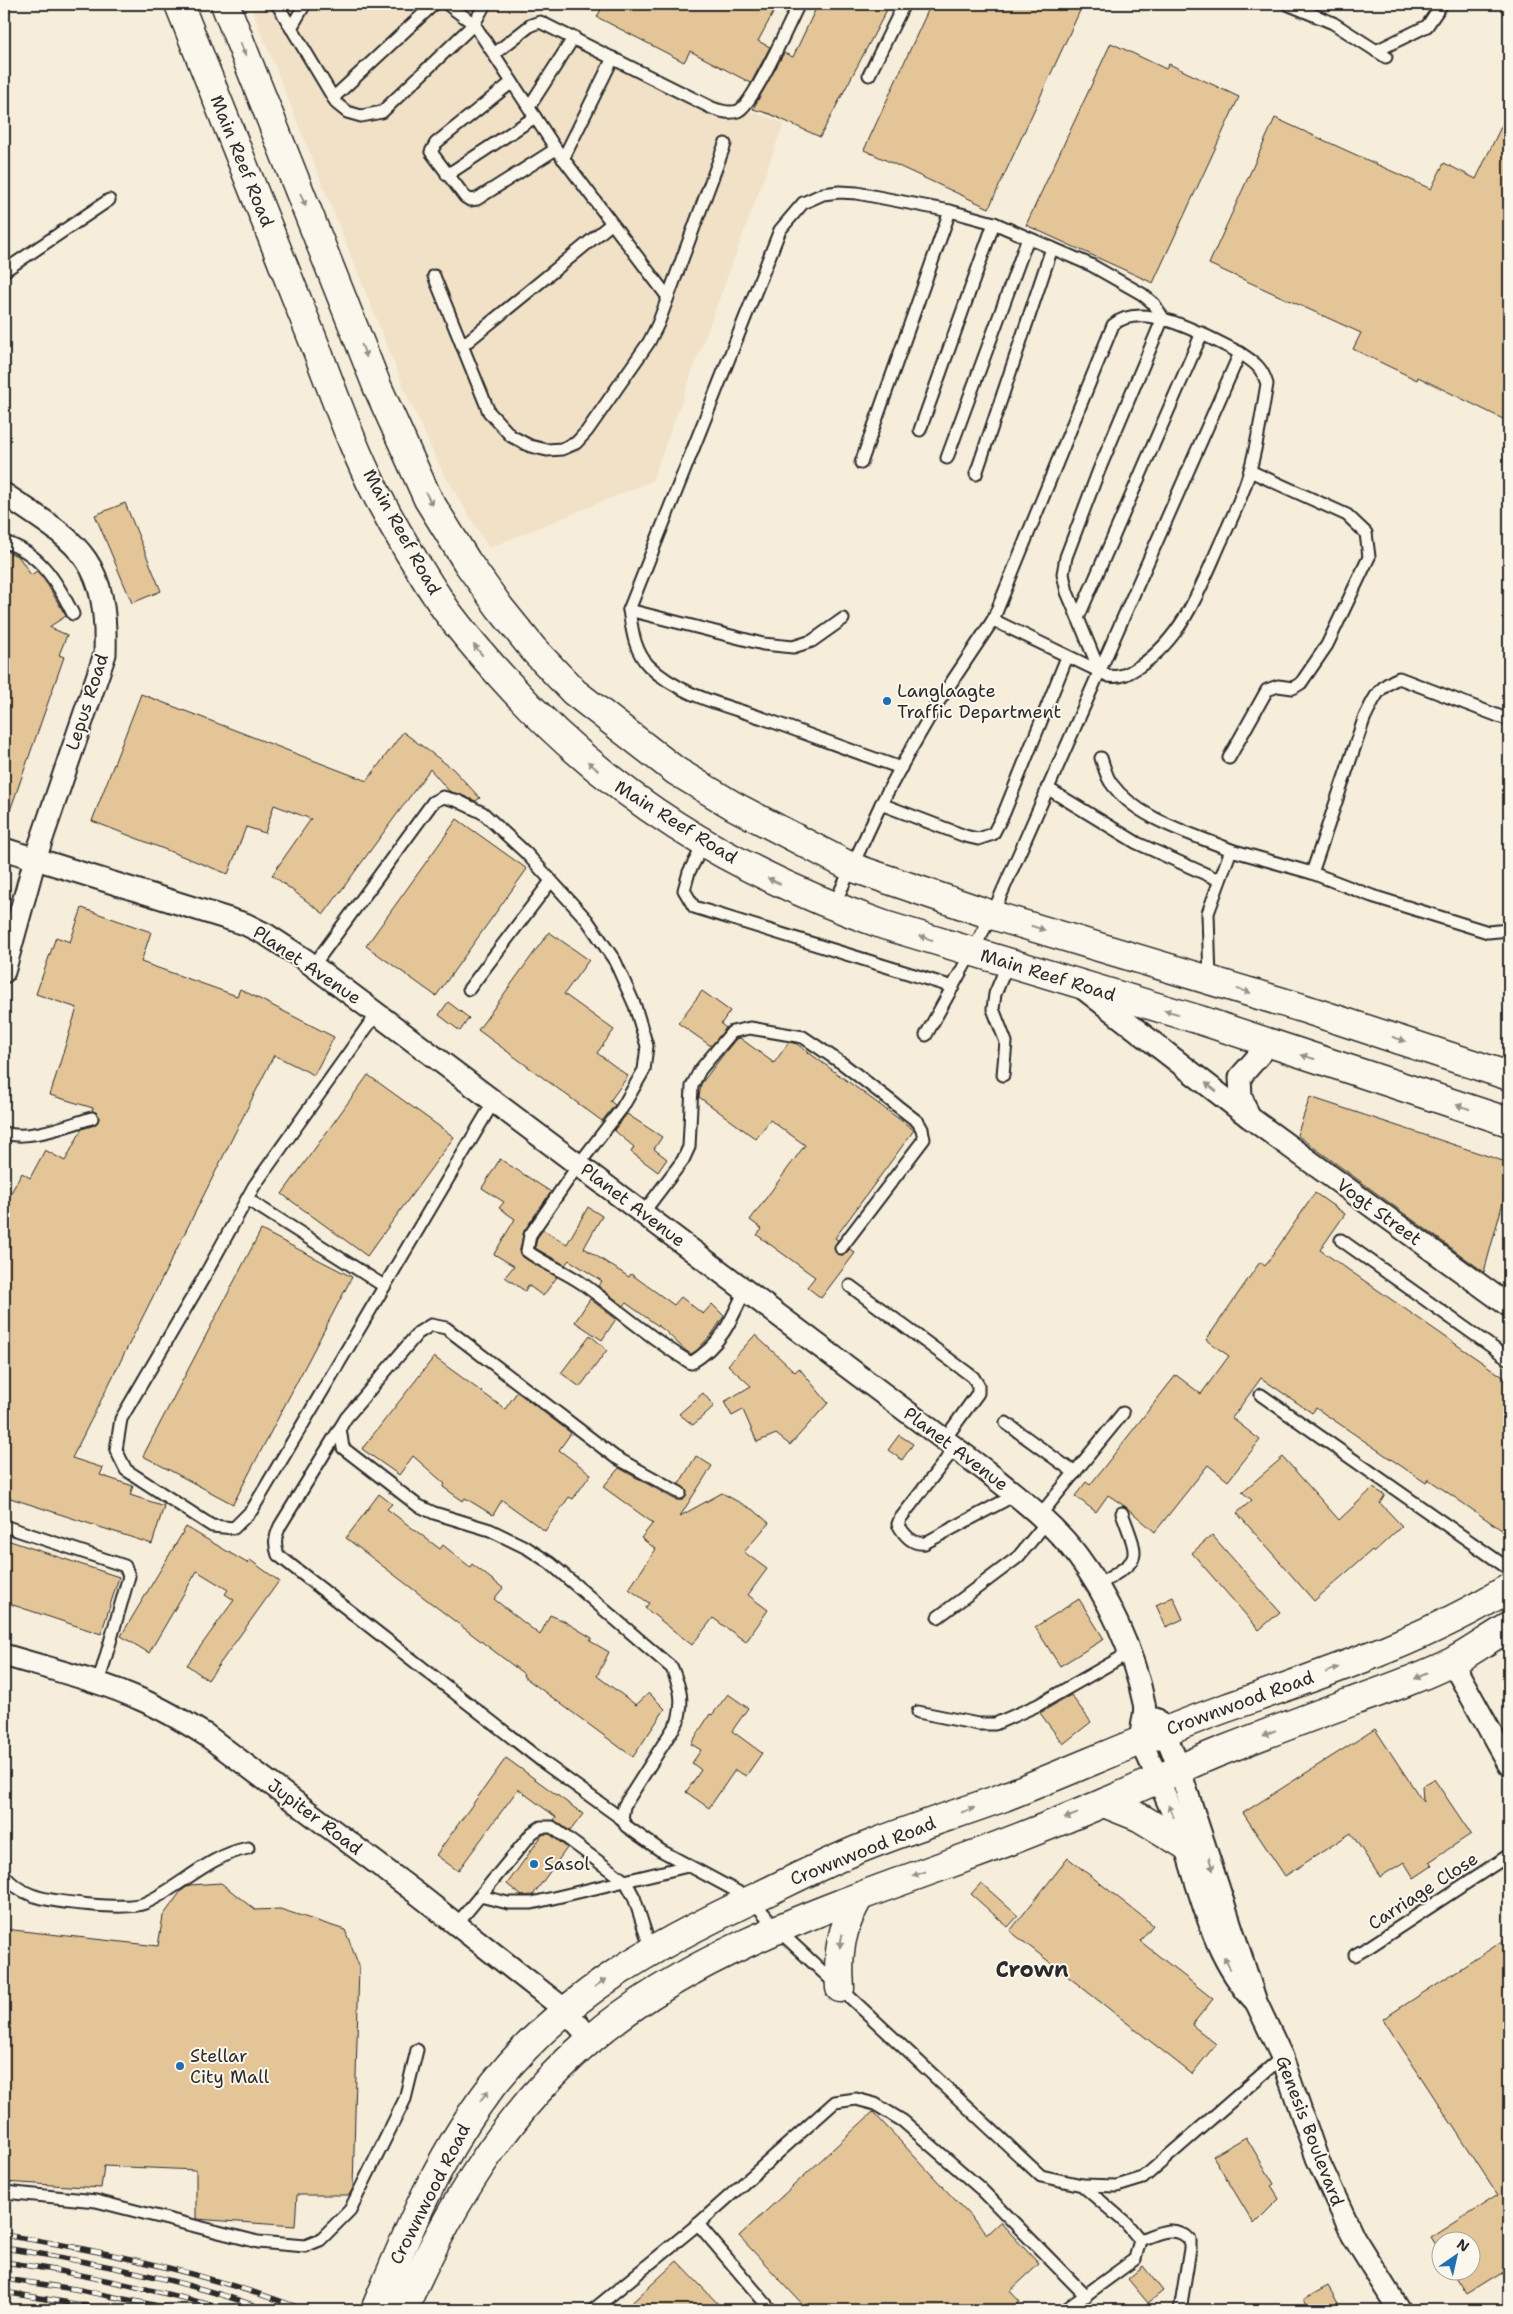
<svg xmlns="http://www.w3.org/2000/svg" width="1513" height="2314" viewBox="0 0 1513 2314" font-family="'Shantell Sans',sans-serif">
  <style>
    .built { fill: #f1e1c7 }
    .building { fill: #e4c597; stroke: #2b2b2b }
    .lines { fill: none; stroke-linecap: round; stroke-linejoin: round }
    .lane-casing { stroke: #2b2b2b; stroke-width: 15 }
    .street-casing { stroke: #2b2b2b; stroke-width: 25 }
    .secondary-casing { stroke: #2b2b2b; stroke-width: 31 }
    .primary-casing { stroke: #2b2b2b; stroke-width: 31 }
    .lane { stroke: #fbf7ec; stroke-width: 11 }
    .street { stroke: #fbf7ec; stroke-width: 21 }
    .secondary { stroke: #fbf7ec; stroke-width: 28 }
    .primary { stroke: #fbf7ec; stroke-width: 28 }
    .rail-casing { stroke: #2b2b2b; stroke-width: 5.5 }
    .rail { stroke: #fbf7ec; stroke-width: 4; stroke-dasharray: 11; stroke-linecap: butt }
    .oneway { fill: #93918c }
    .poi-dot { fill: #1f6fb2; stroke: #fbf7ec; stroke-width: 2 }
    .labels { text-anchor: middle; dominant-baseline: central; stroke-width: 4; stroke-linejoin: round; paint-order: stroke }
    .street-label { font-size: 18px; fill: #2b2b2b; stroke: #fbf7ec }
    .poi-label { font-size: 18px; fill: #2b2b2b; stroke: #fbf7ec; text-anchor: start }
    .district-label { font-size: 22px; font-weight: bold; fill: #2b2b2b; stroke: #fbf7ec }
  </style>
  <rect width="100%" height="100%" fill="#f6eddb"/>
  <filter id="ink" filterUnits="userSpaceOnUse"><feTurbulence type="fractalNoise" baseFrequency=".02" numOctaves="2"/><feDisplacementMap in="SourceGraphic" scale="10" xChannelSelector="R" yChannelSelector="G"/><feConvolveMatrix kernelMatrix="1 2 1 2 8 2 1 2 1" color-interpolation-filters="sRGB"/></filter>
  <g filter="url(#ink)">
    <polygon class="built" points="250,4 513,4 692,91 784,123 652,481 489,548 442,471 409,400"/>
    <g class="building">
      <polygon points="604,4 778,4 758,41 770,47 751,83 690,51 684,62 597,17"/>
      <polygon points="818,4 890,4 820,137 770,114 753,109 784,53 793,57"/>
      <polygon points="931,4 1083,4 989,208 864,150"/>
      <polygon points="1111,43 1166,69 1169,64 1239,97 1153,283 1026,225"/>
      <polygon points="1509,110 1509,422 1418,377 1417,380 1353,349 1361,333 1209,264 1275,118 1431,189 1444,163 1476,179"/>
      <polygon points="125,503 161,591 132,603 95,515"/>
      <polygon points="4,550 19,557 31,575 37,571 47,584 66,616 49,627 67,635 59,655 64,657 6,822 4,822"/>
      <polygon points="141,694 367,781 403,732 453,769 480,798 476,801 449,791 430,769 324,914 272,875 311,819 274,805 265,833 246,827 228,874 92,821"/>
      <polygon points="457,819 527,869 436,996 366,946"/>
      <polygon points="82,908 151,932 141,962 237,996 240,989 334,1037 314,1075 274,1055 72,1458 103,1468 100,1475 133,1486 130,1495 164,1506 152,1544 4,1496 4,1205 22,1173 30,1178 45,1150 65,1161 82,1129 95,1125 99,1119 97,1113 92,1111 93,1108 50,1095 77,1008 36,994 56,937 70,942"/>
      <polygon points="549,932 589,960 564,994 614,1030 597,1053 628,1076 610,1101 615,1105 602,1121 478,1030"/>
      <polygon points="702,991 730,1011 721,1024 726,1028 711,1046 678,1023"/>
      <polygon points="448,1002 469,1018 460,1031 439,1015"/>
      <polygon points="740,1038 774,1063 789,1042 797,1044 914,1130 835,1238 838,1240 834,1248 837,1254 843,1255 850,1249 855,1253 821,1298 807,1287 815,1277 757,1235 762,1229 750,1220 805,1145 770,1120 756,1139 699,1097 701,1084 723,1055 736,1039"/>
      <polygon points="368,1075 454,1137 367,1256 282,1194"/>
      <polygon points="1310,1097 1509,1163 1509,1180 1484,1272 1297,1135"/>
      <polygon points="627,1114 662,1137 654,1149 667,1159 658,1172 631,1152 634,1147 614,1130"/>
      <polygon points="500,1159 551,1192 524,1231 520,1250 523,1257 557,1277 543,1296 528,1285 525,1291 505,1277 514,1266 494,1254 515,1219 499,1208 504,1202 482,1188"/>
      <polygon points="1315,1193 1345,1214 1320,1250 1509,1381 1509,1535 1428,1479 1426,1483 1316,1408 1312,1413 1261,1378 1232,1418 1260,1440 1228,1481 1208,1465 1155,1532 1126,1507 1108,1495 1096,1512 1075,1496 1086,1482 1090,1485 1176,1375 1201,1394 1229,1356 1206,1340 1260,1262 1265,1266"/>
      <polygon points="588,1207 602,1216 584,1248 629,1277 631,1274 674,1305 681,1297 703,1314 712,1304 724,1316 712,1334 697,1350 691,1354 685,1350 664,1330 626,1303 624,1306 598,1286 602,1281 569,1260 565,1265 535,1248 537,1238 543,1230 567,1244"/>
      <polygon points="261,1230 352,1277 233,1504 143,1456"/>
      <polygon points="590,1299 616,1319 602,1340 575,1322"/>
      <polygon points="590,1335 607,1350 580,1387 561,1373"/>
      <polygon points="755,1335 795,1372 799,1368 828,1403 790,1445 776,1434 757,1442 743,1410 732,1416 724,1402 751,1386 728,1365"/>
      <polygon points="434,1357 505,1409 517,1392 571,1433 559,1450 591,1474 573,1499 569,1497 545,1531 502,1500 493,1515 465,1498 463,1501 443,1487 445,1484 413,1456 399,1475 362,1449"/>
      <polygon points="703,1393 714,1406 693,1425 679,1414"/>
      <polygon points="899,1435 913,1444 902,1460 888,1450"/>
      <polygon points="696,1456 712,1466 680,1516 722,1493 755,1511 769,1523 744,1552 767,1569 748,1595 768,1610 746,1642 713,1618 692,1645 645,1608 649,1603 629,1589 656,1549 641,1538 653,1523 603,1487 619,1468 676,1500 683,1500 687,1492 679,1484"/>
      <polygon points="1283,1457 1339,1520 1373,1488 1385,1495 1380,1503 1402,1526 1374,1552 1372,1550 1314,1601 1237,1513 1252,1500 1242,1492"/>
      <polygon points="379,1494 392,1504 387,1509 440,1549 443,1545 470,1567 472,1564 503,1588 494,1599 540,1635 550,1615 564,1621 592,1638 590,1641 609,1652 597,1676 636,1705 649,1693 665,1709 633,1757 523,1676 524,1674 346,1538"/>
      <polygon points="186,1527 247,1563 250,1560 279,1581 208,1680 187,1665 234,1600 225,1594 228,1590 197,1571 149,1653 121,1636"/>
      <polygon points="1212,1535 1280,1612 1259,1630 1192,1553"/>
      <polygon points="4,1539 119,1577 101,1634 4,1602"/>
      <polygon points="1173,1597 1183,1619 1166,1627 1156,1605"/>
      <polygon points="1079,1599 1104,1639 1060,1666 1035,1627"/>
      <polygon points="728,1694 748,1708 732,1731 762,1753 746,1776 735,1770 709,1808 686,1792 701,1770 692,1763 701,1750 691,1744 710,1714 712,1715"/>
      <polygon points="1071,1695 1091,1722 1063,1744 1040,1713"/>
      <polygon points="1375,1729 1423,1802 1422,1786 1434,1779 1471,1834 1429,1862 1432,1866 1414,1878 1404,1862 1380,1877 1351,1833 1285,1876 1243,1813"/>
      <polygon points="506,1758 583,1814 570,1831 554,1820 556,1817 518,1789 458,1871 436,1855"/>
      <polygon points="543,1834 550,1834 567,1848 533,1895 522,1896 507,1884"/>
      <polygon points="1068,1858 1153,1925 1140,1941 1213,1999 1192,2025 1216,2044 1192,2074 1010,1931"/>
      <polygon points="221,1883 255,1910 280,1909 345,1930 359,1966 353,2188 349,2195 297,2195 295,2226 196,2219 196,2170 104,2166 101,2188 4,2182 4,1929 158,1946 163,1916 181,1891 190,1885"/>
      <polygon points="981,1883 1018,1916 1008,1927 971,1894"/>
      <polygon points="1509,1937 1509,2268 1467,2294 1453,2272 1470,2272 1470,2242 1440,2242 1440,2252 1431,2238 1498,2195 1383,2019"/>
      <polygon points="873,2112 987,2234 1000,2222 1039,2264 1010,2291 1020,2302 1011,2310 808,2310 739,2236"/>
      <polygon points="1246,2137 1274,2184 1271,2186 1279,2199 1254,2224 1213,2156"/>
      <polygon points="677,2261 724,2310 624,2310"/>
      <polygon points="1143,2266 1163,2291 1148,2303 1128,2279"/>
      <polygon points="1328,2286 1342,2310 1310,2310 1304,2299"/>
    </g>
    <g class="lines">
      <defs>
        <g id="lane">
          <polyline points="277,4 337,104 347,112 361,116 382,112 474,24 485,4"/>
          <polyline points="447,4 474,24 556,149 667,296"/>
          <polyline points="1287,4 1333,23 1386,57"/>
          <polyline points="291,28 305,4"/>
          <polyline points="1376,51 1427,26 1442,4"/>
          <path d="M494,54L531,25L540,22L712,108C720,111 729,114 738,111C754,104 789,23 799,4"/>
          <polyline points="869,75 904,4"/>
          <polyline points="512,82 436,143 431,152 465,197 470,200 477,199 556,149"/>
          <polyline points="333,98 434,4"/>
          <polyline points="529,107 574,37"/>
          <polyline points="563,159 613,58"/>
          <polyline points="447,175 535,117"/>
          <polyline points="4,271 109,200"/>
          <polyline points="434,276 489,412 511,436 530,446 547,450 562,449 576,443 587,431 649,342 658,324 725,144"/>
          <polyline points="462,346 611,224"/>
          <polyline points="920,430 994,223"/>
          <polyline points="947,458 1028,238"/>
          <polyline points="861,463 950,211"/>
          <polyline points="976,474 1052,248"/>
          <path d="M4,542C40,552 57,582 73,614"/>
          <polyline points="629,610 763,644 793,647 812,641 843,619"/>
          <path d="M993,620L1109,676C1122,678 1129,673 1140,666C1183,637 1200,589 1220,544C1231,520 1243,496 1250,470C1258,441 1262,413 1267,384C1262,367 1254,362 1240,353"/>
          <polyline points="1100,672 1078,618 1202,333"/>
          <path d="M1101,758C1104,766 1106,776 1111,783C1138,820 1191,833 1231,850"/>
          <polyline points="1229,758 1267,690 1278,686 1293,688 1301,683 1327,645 1369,557 1366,533 1347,515 1250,471"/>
          <path d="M901,768C855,752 810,735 765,719C725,705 680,696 649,666C634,651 632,629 629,610L780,230L803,203L823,194L839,192L857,193L950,211L994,223L1091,265L1142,294L1154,304L1163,318L1099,470L1066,557L1063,574L1067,592L1078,618"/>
          <polyline points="1047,788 1137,843 1219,880"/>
          <polyline points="881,804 965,836 978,839 993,834 1004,813 1067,657"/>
          <polyline points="704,844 689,872 684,890 694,907 953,987"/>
          <path d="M1312,873L1364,719C1374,699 1377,687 1399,678L1509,720"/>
          <path d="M833,907L881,804L907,756L937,704L993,620L1113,325C1143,298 1210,338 1240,353L992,915L926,1035"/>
          <path d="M313,966L433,802L443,797L458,801L483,813L526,853L587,920L615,961L635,1006L647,1046L644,1070L622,1108L579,1164L530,1235L527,1251C544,1264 565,1271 583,1284C619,1310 652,1340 691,1363C721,1345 731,1321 745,1290"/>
          <polyline points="1210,981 1208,913 1231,850 1312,873 1372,896 1488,932 1509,930"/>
          <polyline points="469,989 551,881"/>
          <polyline points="377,1013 254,1186 204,1277 121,1419 116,1450 126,1470 212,1526 234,1528 252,1510 494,1101"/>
          <polyline points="1003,1075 1006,1042 993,1009 995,994 1008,963"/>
          <path d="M4,1133C30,1141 67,1125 92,1118"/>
          <polyline points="247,1199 384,1286"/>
          <polyline points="643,1213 683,1160 689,1147 692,1086 700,1070 732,1032 750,1028 803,1037 843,1064 918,1122 922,1129 924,1139 841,1248"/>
          <polyline points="1341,1240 1509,1359"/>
          <polyline points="850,1286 973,1377 978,1385 978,1393 944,1440"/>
          <polyline points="1261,1395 1509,1569"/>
          <polyline points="1006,1423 1075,1473"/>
          <path d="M340,1428L280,1526C275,1537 274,1544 278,1555L547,1765L622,1819"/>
          <path d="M955,1448L900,1519L898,1524C904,1535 913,1545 925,1543L1015,1495"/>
          <path d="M680,1493L615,1457L446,1328L431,1325L418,1333L346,1418L340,1428L343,1448L417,1505L434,1513L490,1530L527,1548L550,1563L672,1668C680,1688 684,1699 678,1721L624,1806L622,1819L626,1826L660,1850L751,1899L778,1930L1041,2176L1082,2185L1126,2223L1140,2240L1135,2259L1065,2310"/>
          <polyline points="1040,1515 1123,1413"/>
          <polyline points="4,1526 125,1566 129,1576 98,1684"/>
          <path d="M1097,1586C1141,1557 1141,1564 1122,1513"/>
          <polyline points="938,1617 1018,1557 1046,1523"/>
          <polyline points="918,1712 978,1724 995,1724 1038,1705 1129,1653"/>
          <path d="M4,1875C11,1884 21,1891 32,1895C50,1902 127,1911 145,1903C181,1887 208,1856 248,1848"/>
          <polyline points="480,1896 532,1833 541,1827 552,1827 626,1882 634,1897 651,1950"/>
          <polyline points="456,1925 480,1896 508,1903 532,1903 688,1866"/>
          <polyline points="1355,1955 1369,1947 1509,1855"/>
          <polyline points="1082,2185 1117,2186 1143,2178 1282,2057"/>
          <polyline points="4,2192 96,2201 258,2242 305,2246 320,2240 350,2210 405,2099 417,2050"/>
          <polyline points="698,2224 771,2310"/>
          <path d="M1140,2240C1156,2234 1176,2223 1190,2240V2249L1180,2310"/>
          <polyline points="593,2310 698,2224 835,2102 856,2099 875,2104 903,2121 981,2189 1086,2296"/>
        </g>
        <g id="street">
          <path d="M4,494C78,543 108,557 105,654L35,859L4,972"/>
          <path d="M4,849L245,924L267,935L304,959L986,1471C1018,1497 1052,1522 1077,1555C1108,1596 1134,1653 1144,1703C1147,1715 1139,1728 1142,1740C1144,1750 1151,1762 1155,1772C1166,1798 1179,1825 1187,1852C1204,1906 1216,1961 1256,2002"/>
          <polyline points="1084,989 1249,1117 1509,1306"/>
          <polyline points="1249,1117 1241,1096 1240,1077 1269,1044"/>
          <path d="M4,1655C50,1669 98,1680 142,1700C165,1710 185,1722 206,1735L419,1895L564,2009L591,2039"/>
          <polyline points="1452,1662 1509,1765"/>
          <polyline points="1156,1719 1164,1730 1179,1768 1256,2002 1282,2057 1317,2158 1353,2236 1399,2310"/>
        </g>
        <g id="secondary">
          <polyline points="1104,1803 1139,1817 1185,1845"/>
          <path d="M840,1988C837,1952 841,1929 859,1897"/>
          <path d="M375,2310C408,2231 441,2149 496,2081C568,1992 655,1945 757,1897C794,1879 832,1859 872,1844C915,1827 960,1813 1004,1797C1078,1768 1150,1735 1226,1708C1322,1674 1422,1642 1509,1588"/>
          <path d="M403,2310C448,2209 504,2114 589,2041C687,1955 830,1907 951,1863C1001,1845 1052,1825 1101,1804C1141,1788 1179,1768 1219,1752C1263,1735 1307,1718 1351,1702C1385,1690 1420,1678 1452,1662C1471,1652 1490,1638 1509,1627"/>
        </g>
        <g id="primary">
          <path d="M179,4C220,107 262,211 303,315C327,373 348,439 377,495C398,535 421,573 446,610C463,633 482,655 501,676C609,797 732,871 884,925L1200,1020L1509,1122"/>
          <polyline points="225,4 377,386 428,499 467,562 500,608 534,650 574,692 676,771 734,806 851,867 992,915 1299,1007 1509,1076"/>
        </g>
      </defs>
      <use href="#lane" class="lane-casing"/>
      <use href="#street" class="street-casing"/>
      <use href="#secondary" class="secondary-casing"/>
      <use href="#primary" class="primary-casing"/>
      <use href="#lane" class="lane"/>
      <use href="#street" class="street"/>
      <use href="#secondary" class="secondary"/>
      <use href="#primary" class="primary"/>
      <defs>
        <g id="rail">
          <path d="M4,2235C107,2251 208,2274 305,2310"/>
          <path d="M4,2248C93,2262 182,2279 267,2310"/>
          <path d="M4,2262C81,2273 155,2290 230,2310"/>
          <polyline points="4,2279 75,2289 178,2310"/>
          <polyline points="4,2292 111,2310"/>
        </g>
      </defs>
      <use href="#rail" class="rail-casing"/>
      <use href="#rail" class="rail"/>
    </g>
    <defs><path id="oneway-solid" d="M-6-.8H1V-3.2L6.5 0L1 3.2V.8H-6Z" transform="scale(1.25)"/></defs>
    <g class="oneway">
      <use href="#oneway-solid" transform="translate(243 49) rotate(68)"/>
      <use href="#oneway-solid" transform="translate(303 200) rotate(68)"/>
      <use href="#oneway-solid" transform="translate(364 351) rotate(69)"/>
      <use href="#oneway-solid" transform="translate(429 499) rotate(62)"/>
      <use href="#oneway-solid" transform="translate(478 650) rotate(-130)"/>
      <use href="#oneway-solid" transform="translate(593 766) rotate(-139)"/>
      <use href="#oneway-solid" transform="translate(774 881) rotate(-155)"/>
      <use href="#oneway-solid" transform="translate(1038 928) rotate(17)"/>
      <use href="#oneway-solid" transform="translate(926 938) rotate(-163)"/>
      <use href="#oneway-solid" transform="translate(1244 991) rotate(16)"/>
      <use href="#oneway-solid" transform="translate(1171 1012) rotate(-165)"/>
      <use href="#oneway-solid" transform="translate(1399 1039) rotate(18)"/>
      <use href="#oneway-solid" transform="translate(1308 1057) rotate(-162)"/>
      <use href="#oneway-solid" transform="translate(1211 1087) rotate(-142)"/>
      <use href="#oneway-solid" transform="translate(1463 1107) rotate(-162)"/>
      <use href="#oneway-solid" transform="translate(1332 1670) rotate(-22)"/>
      <use href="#oneway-solid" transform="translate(1421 1676) rotate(156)"/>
      <use href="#oneway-solid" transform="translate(1269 1733) rotate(158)"/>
      <use href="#oneway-solid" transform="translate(968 1810) rotate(-20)"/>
      <use href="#oneway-solid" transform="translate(1171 1811) rotate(-112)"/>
      <use href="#oneway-solid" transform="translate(1071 1816) rotate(159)"/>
      <use href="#oneway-solid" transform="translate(1211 1864) rotate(71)"/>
      <use href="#oneway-solid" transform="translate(919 1874) rotate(160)"/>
      <use href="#oneway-solid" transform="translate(841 1941) rotate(101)"/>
      <use href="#oneway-solid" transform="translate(1227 1963) rotate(-118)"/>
      <use href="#oneway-solid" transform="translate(600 1983) rotate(-36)"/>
      <use href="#oneway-solid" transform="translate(484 2096) rotate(-53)"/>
    </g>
  </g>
  <g class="poi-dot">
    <circle cx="887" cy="701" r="5"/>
    <circle cx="534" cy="1864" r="5"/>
    <circle cx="180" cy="2066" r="5"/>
  </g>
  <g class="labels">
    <g class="street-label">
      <text transform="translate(242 161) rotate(68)">Main Reef Road</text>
      <text transform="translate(402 532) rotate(61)">Main Reef Road</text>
      <text transform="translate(87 702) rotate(-72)">Lepus Road</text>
      <text transform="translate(676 822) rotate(32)">Main Reef Road</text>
      <text transform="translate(307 965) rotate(34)">Planet Avenue</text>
      <text transform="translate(1048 975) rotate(17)">Main Reef Road</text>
      <text transform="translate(633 1205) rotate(37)">Planet Avenue</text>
      <text transform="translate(1379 1212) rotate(36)">Vogt Street</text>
      <text transform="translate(956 1449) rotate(37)">Planet Avenue</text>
      <text transform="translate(1240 1703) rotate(-20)">Crownwood Road</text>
      <text transform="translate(315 1817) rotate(37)">Jupiter Road</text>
      <text transform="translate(863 1851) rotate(-22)">Crownwood Road</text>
      <text transform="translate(1423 1891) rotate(-33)">Carriage Close</text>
      <text transform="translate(1310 2131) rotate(69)">Genesis Boulevard</text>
      <text transform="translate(430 2194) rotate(-63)">Crownwood Road</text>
    </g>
    <g class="poi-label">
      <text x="897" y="691">Langlaagte<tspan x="897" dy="21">Traffic Department</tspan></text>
      <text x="544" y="1864">Sasol</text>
      <text x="190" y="2056">Stellar<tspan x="190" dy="21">City Mall</tspan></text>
    </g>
    <g class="district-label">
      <text x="1032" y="1969">Crown</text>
    </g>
  </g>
  <rect width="1513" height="2314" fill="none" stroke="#fbf7ec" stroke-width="20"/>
  <rect x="10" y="10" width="1493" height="2294" fill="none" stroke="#2b2b2b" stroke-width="2" filter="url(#ink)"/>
  <g transform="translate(1456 2256) rotate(34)"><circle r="24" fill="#fbf7ec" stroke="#a8a59f"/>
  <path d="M0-4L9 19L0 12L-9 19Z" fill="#1f6fb2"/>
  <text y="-8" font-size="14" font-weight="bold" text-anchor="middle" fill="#2b2b2b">N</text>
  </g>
</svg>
